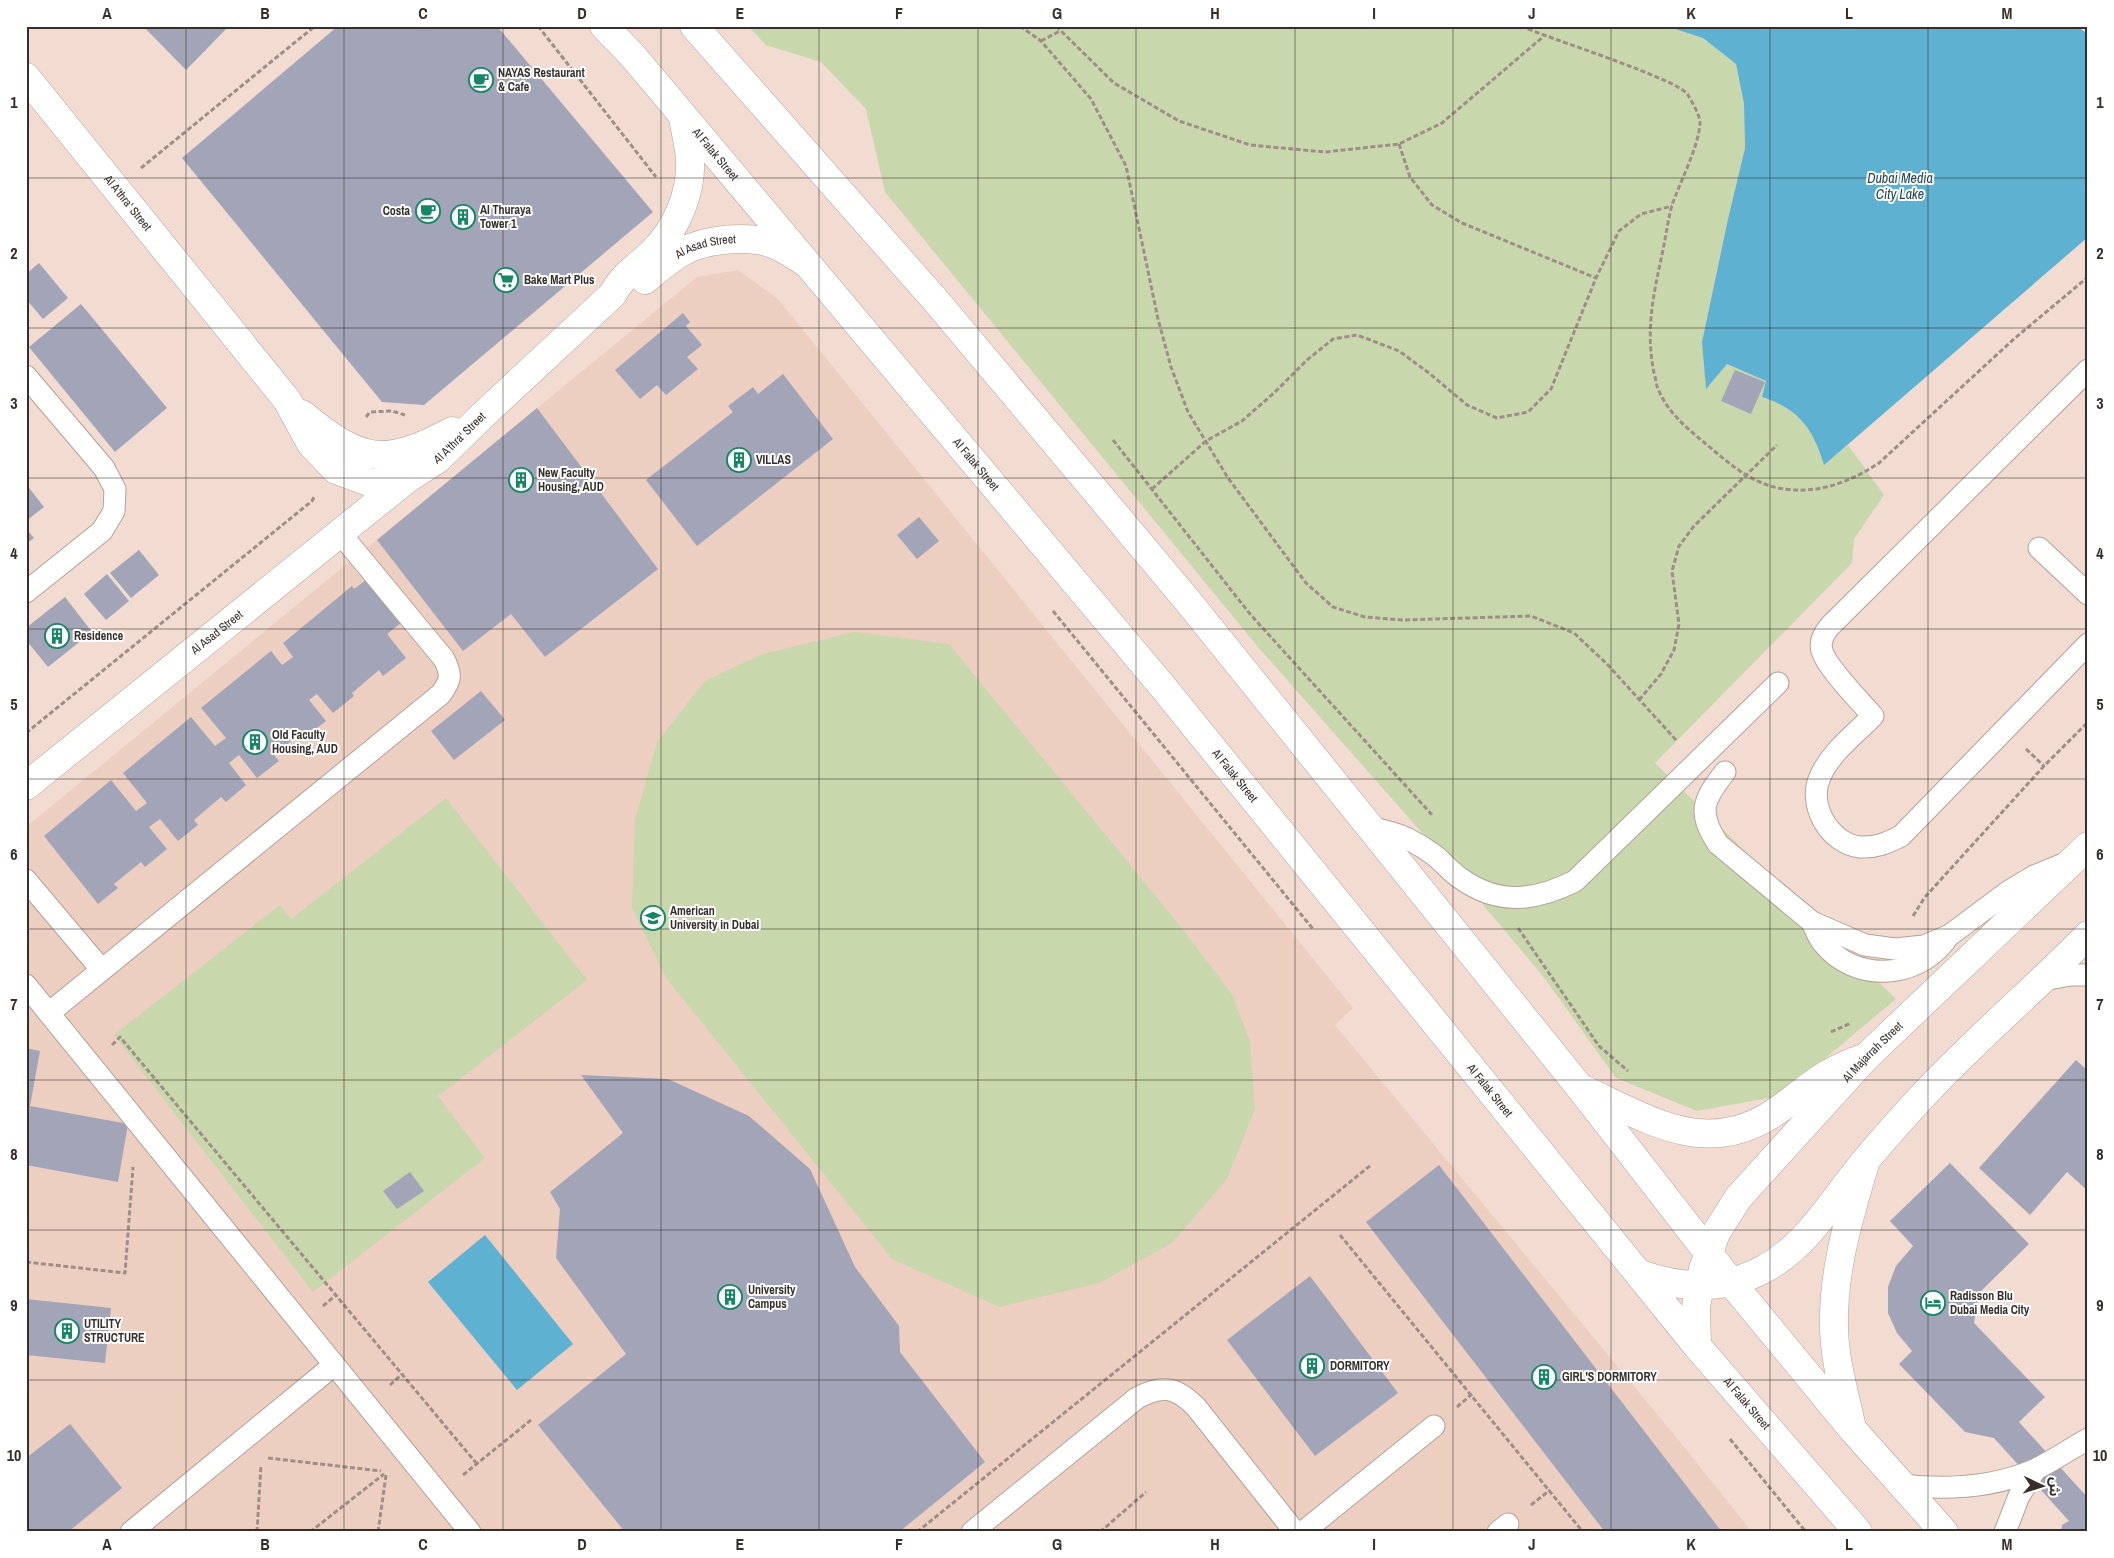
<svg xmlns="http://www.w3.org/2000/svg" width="2114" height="1558" viewBox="0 0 2114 1558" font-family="'Archivo Narrow','Noto Sans Arabic',sans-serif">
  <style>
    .built { fill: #eccfc1 }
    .green { fill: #c8d7ac }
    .water { fill: #5eb1d1 }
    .building { fill: #a2a4b8 }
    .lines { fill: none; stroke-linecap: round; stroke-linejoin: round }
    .service-casing { stroke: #b6a197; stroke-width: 23 }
    .minor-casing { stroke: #b6a197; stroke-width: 29 }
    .tertiary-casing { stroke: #b6a197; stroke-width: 29 }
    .path { stroke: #9f8e87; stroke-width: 3; stroke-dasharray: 5 2.5; stroke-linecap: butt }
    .service { stroke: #fff; stroke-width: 21 }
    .minor { stroke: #fff; stroke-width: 28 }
    .tertiary { stroke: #fff; stroke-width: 28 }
    .grid { fill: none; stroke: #362e2a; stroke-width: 1; stroke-opacity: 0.55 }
    .labels { text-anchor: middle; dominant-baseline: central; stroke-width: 4; stroke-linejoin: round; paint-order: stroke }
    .poi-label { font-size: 12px; font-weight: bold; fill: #362e2a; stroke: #fff; text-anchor: start }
    .street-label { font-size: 12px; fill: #362e2a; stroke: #fff }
    .water-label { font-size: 14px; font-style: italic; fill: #1f4452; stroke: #fff }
    .neatline { fill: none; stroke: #362e2a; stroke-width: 2 }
    .grid-label { font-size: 16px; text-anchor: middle; font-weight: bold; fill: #362e2a }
  </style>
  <rect width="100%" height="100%" fill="#f2dbd1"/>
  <polygon class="built" points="738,270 778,299 1353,1008 1335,1025 1685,1448 1752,1532 26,1532 26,827 697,277"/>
  <g class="green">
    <path d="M748,26H1666L1703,38L1736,64L1744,104L1745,148L1728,219L1702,342L1706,388L1727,364L1766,381L1762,397C1799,409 1813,429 1824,464L1848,445L1884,495L1854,539L1852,563L1655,763L1896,999L1780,1096L1697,1111L1616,1078L1543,976L1424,835L1258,647L885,192L866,109L821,62L766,45Z"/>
    <polygon points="855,632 949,644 1177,922 1232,994 1250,1042 1255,1109 1227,1179 1172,1243 1099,1283 999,1307 892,1259 666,978 632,908 635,820 657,742 705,681 762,654"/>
    <polygon points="446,798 587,980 438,1096 485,1158 313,1292 114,1035 280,905 291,919"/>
  </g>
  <g class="water">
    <path d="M1666,26H2076L2088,34V237L1824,465C1813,429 1799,409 1762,397L1766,381L1727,364L1706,389L1702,342L1728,219L1745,148L1744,104L1736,64L1703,38Z"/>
    <polygon points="485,1235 573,1344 517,1390 428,1282"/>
  </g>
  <g class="building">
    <polygon points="143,26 229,26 186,70"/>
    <polygon points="338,26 497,26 653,212 424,405 382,402 182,158"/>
    <polygon points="39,263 68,298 43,319 26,299 26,274"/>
    <polygon points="81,304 167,408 115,452 29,347"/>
    <polygon points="683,313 690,322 686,326 702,345 687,357 698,369 666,395 657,385 640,399 615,370"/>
    <polygon points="1735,370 1765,382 1751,414 1721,401"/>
    <polygon points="783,374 833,439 697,546 646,480 733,412 728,406 753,387 758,394"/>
    <polygon points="537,408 658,569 545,657 511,614 463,651 377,540"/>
    <polygon points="26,484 44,507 26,521"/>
    <polygon points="919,517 939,541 917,559 897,535"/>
    <polygon points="26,529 34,538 26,544"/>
    <polygon points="139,550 159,575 131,598 110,573"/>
    <polygon points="107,574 129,601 106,620 84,594"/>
    <polygon points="366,580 401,623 387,634 406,658 383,676 379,670 352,693 354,696 333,713 317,694 309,700 326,721 304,738 301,733 274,755 279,761 257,778 239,755 229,763 246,785 226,802 221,797 194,820 198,825 178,841 160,819 149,827 167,849 145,867 141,862 114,884 118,888 98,904 44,836 111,780 136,811 147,803 123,773 191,717 215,746 226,738 201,708 271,651 282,665 293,657 283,643 352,586 354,589"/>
    <polygon points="65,597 92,632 48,667 26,640 26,628"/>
    <polygon points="481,691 505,720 454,760 431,731"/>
    <polygon points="26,1048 40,1051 30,1106 128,1124 118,1182 26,1165"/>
    <polygon points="2076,1060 2088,1071 2088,1191 2067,1172 2030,1215 1979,1168"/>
    <polygon points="581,1075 668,1079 749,1116 810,1169 855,1267 899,1326 900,1352 985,1462 899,1532 625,1532 538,1425 626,1354 556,1258 560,1209 550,1192 623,1133"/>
    <polygon points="1950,1163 2029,1244 1979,1293 1974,1323 2045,1397 2019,1422 2088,1498 2088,1532 2061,1532 2062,1525 2069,1521 1994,1438 1965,1432 1899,1364 1912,1351 1897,1333 1888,1313 1888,1287 1896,1266 1913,1246 1890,1221"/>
    <polygon points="1439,1165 1722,1532 1605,1532 1366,1222"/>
    <polygon points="410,1172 424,1191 397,1209 383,1191"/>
    <polygon points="1310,1276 1398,1393 1315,1456 1227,1340"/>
    <polygon points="26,1299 111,1308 105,1363 26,1355"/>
    <polygon points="70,1424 122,1488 68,1532 26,1532 26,1458"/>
  </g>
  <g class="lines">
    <defs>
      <g id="service">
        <path d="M2088,370L1830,626C1824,633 1819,641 1822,651C1827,668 1860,701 1873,716C1854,735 1830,753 1820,777C1807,805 1830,844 1860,847C1876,848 1887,843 1901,836L2088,644"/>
        <polyline points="26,376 104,468 115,489 114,511 102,531 26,592"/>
        <polyline points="2039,548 2088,594"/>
        <path d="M1725,772C1703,800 1697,812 1718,844L1812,922L1865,945L1895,949L1924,946L1950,935L2009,891L2034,876L2066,863"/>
        <path d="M1371,827C1383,831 1397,833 1408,839C1416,843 1426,849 1434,855C1443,862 1450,871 1460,878C1499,906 1535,901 1575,881L1778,683"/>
        <polyline points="26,880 101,969"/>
        <path d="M1812,922C1815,929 1818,937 1823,943C1854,982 1915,980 1945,941"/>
        <polyline points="2043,980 2071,975 2088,975"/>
        <polyline points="26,985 470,1532"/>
        <path d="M49,1013L441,694C451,680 452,675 444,659L340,533"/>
        <path d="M1901,1485C1946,1490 1992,1488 2034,1470C2053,1461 2070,1449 2088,1439"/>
        <polyline points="131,1532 334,1365"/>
        <path d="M972,1532L1137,1398C1163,1384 1176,1387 1196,1407L1295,1532"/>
        <polyline points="1303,1532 1434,1426"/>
        <polyline points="1498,1532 1508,1524"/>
        <polyline points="2005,1532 2019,1496 2035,1470"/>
      </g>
      <g id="minor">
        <path id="s1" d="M26,77L287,400L311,444L336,470L371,483L407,479L438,459L484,414L612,295C625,272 637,268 654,251C677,228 692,191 690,159C689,145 685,131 683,117"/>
        <path id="s2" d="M645,280C657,270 668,260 682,252C705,239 751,234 775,245C786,249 796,257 805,262"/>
        <path d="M302,414C360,462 384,468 452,431"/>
        <path id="s3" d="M26,786L407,479"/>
        <path d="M1640,1274C1682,1289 1724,1291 1764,1269C1804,1248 1830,1205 1857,1171C1876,1147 1897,1124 1917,1102C1971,1043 2032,992 2088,935"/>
        <path id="s4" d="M1697,1346L1696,1307L1703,1269L1716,1233L1738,1198L1866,1057L2088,846"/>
      </g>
      <g id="tertiary">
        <path id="s5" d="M604,26L632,55L1163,687L1697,1346L1858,1532"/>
        <polyline points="694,26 937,302 1187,600 1581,1089 1731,1282 1853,1430 1944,1532"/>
        <path d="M1585,1090C1653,1122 1711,1160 1781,1108C1813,1084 1827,1070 1866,1057"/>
        <path d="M1851,1424C1844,1391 1834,1359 1834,1325C1833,1268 1850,1214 1866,1160"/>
      </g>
    </defs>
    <use href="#service" class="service-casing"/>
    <use href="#minor" class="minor-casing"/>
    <use href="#tertiary" class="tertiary-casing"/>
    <g class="path">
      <polyline points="538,26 656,177"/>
      <polyline points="1020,26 1041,41 1091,99 1126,166 1158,319 1171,367 1188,412 1228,478 1306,583 1333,607 1365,617 1403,620 1531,616 1574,633 1607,664 1676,740"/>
      <polyline points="1056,26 1114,83 1179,121 1250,145 1325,152 1399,144 1442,123 1544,36"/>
      <path d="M1521,26C1547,38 1681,80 1688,95C1692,102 1700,115 1700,123C1699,146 1680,182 1672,205C1668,220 1666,235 1663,250C1654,292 1645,329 1654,373C1656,379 1656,386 1659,391C1669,414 1688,429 1706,444C1730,464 1751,484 1784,489C1819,494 1850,482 1879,463L2015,338L2088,277"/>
      <polyline points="1041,41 1060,31"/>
      <polyline points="1399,144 1410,177 1432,205 1462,223 1596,278"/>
      <polyline points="141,168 315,26"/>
      <polyline points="366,417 370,412 392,411 405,415"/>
      <polyline points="1113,440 1250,614 1433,816"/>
      <polyline points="1152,489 1206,441 1242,421 1275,392 1307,360 1333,339 1357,335 1399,351 1429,373 1467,405 1497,418 1528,412 1551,389 1596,278 1619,231 1641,214 1672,206"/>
      <polyline points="1053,611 1313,929"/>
      <polyline points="1639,700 1661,674 1674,650 1679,624 1672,571 1679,546 1694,526 1777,445"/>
      <polyline points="26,733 312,501 315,495"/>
      <polyline points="2026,749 2044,766"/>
      <polyline points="1913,916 1925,897 2044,766 2088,722"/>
      <polyline points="1518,928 1599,1046 1628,1071"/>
      <polyline points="1831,1032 1851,1023"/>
      <polyline points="112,1045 120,1037 477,1464"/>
      <polyline points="1340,1235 1583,1532"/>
      <polyline points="26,1262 125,1273 133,1167"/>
      <polyline points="323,1306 336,1295"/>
      <polyline points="390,1385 402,1374"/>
      <polyline points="1457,1407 1472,1394"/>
      <polyline points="1730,1439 1806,1532"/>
      <polyline points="268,1458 381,1471"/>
      <polyline points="463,1475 531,1420"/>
      <polyline points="1531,1505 1550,1490"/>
      <polyline points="257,1532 261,1465"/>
      <polyline points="310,1532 384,1474"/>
      <polyline points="378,1532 386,1475"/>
      <polyline points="917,1532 1371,1165"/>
      <polyline points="1100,1532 1146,1492"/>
    </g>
    <use href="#service" class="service"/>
    <use href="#minor" class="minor"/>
    <use href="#tertiary" class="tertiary"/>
  </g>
  <path class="grid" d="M186,26V1532M344,26V1532M503,26V1532M661,26V1532M819,26V1532M978,26V1532M1136,26V1532M1295,26V1532M1453,26V1532M1611,26V1532M1770,26V1532M1928,26V1532M26,178H2088M26,328H2088M26,478H2088M26,629H2088M26,779H2088M26,929H2088M26,1080H2088M26,1230H2088M26,1380H2088"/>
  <defs>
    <symbol id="cafe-ring" viewBox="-11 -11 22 22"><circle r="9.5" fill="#fff" stroke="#178664" stroke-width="1.5"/><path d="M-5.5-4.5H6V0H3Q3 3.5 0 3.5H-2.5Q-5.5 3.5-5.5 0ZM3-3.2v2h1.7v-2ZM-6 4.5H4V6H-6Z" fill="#178664"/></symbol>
    <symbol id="building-ring" viewBox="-11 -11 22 22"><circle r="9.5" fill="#fff" stroke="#178664" stroke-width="1.5"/><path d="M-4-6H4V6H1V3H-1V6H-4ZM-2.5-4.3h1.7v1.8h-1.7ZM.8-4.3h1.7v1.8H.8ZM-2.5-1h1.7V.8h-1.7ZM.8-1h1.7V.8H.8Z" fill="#178664"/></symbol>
    <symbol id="supermarket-ring" viewBox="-11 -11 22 22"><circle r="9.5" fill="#fff" stroke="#178664" stroke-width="1.5"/><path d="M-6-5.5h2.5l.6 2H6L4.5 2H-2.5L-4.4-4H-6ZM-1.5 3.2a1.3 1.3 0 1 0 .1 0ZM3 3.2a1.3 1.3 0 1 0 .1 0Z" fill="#178664"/></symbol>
    <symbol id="university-ring" viewBox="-11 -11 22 22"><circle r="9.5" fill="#fff" stroke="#178664" stroke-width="1.5"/><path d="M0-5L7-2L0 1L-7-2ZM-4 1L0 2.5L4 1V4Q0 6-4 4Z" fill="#178664"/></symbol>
    <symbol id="hotel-ring" viewBox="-11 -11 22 22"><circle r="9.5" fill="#fff" stroke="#178664" stroke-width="1.5"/><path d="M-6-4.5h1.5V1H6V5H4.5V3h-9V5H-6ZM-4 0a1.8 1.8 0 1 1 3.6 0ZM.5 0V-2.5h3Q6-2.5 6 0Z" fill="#178664"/></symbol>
  </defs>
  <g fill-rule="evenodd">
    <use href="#cafe-ring" x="467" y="66" width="28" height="28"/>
    <use href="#cafe-ring" x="414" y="197" width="28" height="28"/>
    <use href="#building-ring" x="449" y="203" width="28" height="28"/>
    <use href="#supermarket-ring" x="492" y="266" width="28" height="28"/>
    <use href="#building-ring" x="725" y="446" width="28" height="28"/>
    <use href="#building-ring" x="507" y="466" width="28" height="28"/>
    <use href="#building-ring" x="43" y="622" width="28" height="28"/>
    <use href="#building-ring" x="241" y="728" width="28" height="28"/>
    <use href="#university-ring" x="639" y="904" width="28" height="28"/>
    <use href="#building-ring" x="716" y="1283" width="28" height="28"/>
    <use href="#hotel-ring" x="1919" y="1289" width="28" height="28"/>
    <use href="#building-ring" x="53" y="1317" width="28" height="28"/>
    <use href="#building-ring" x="1298" y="1352" width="28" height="28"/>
    <use href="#building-ring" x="1530" y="1363" width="28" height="28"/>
  </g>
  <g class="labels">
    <g class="poi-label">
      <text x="498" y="73">NAYAS Restaurant<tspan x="498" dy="14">&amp; Cafe</tspan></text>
      <text x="480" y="210">Al Thuraya<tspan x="480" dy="14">Tower 1</tspan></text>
      <text x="410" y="211" text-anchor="end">Costa</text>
      <text x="524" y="280">Bake Mart Plus</text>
      <text x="756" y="460">VILLAS</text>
      <text x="538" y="473">New Faculty<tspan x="538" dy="14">Housing, AUD</tspan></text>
      <text x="74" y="636">Residence</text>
      <text x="272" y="735">Old Faculty<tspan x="272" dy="14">Housing, AUD</tspan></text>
      <text x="670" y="911">American<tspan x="670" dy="14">University in Dubai</tspan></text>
      <text x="748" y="1290">University<tspan x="748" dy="14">Campus</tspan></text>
      <text x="1950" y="1296">Radisson Blu<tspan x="1950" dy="14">Dubai Media City</tspan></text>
      <text x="84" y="1324">UTILITY<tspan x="84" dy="14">STRUCTURE</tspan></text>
      <text x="1330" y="1366">DORMITORY</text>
      <text x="1562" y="1377">GIRL'S DORMITORY</text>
    </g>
    <g class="street-label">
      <text stroke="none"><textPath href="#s5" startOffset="170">Al Falak Street</textPath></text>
      <text stroke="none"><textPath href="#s1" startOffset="162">Al A'thra' Street</textPath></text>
      <text stroke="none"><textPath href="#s2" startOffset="71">Al Asad Street</textPath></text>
      <text stroke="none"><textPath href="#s1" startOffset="642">Al A'thra' Street</textPath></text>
      <text stroke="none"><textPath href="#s5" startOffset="575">Al Falak Street</textPath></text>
      <text stroke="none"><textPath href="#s3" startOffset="245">Al Asad Street</textPath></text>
      <text stroke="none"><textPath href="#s5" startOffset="980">Al Falak Street</textPath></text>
      <text stroke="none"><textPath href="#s4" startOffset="356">Al Majarrah Street</textPath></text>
      <text stroke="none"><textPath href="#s5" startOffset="1385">Al Falak Street</textPath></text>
      <text stroke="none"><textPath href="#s5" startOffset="1790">Al Falak Street</textPath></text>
    </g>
    <g class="water-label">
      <text x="1900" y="178">Dubai Media<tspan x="1900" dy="16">City Lake</tspan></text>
    </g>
  </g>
  <rect width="2114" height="1558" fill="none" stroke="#ffffff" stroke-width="55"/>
  <g transform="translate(2042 1486) rotate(94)" stroke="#ffffff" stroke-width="4" paint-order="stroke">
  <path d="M0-4L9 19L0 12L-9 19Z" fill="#362e2a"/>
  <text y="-8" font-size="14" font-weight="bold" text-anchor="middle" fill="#362e2a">ش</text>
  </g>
  <rect x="28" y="28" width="2058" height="1502" class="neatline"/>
  <g class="grid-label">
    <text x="107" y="19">A</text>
    <text x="265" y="19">B</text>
    <text x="423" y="19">C</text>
    <text x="582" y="19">D</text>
    <text x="740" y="19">E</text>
    <text x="899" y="19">F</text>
    <text x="1057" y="19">G</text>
    <text x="1215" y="19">H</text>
    <text x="1374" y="19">I</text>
    <text x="1532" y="19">J</text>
    <text x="1691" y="19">K</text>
    <text x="1849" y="19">L</text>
    <text x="2007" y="19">M</text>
    <text x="14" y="108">1</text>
    <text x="2100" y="108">1</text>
    <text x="14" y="259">2</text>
    <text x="2100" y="259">2</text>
    <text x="14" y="409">3</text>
    <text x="2100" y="409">3</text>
    <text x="14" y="559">4</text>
    <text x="2100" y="559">4</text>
    <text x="14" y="710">5</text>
    <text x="2100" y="710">5</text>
    <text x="14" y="860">6</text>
    <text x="2100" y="860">6</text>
    <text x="14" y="1010">7</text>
    <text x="2100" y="1010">7</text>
    <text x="14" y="1160">8</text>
    <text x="2100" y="1160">8</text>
    <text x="14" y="1311">9</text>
    <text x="2100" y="1311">9</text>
    <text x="14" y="1461">10</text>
    <text x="2100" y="1461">10</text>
    <text x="107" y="1550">A</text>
    <text x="265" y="1550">B</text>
    <text x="423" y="1550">C</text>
    <text x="582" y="1550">D</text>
    <text x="740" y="1550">E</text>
    <text x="899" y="1550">F</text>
    <text x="1057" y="1550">G</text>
    <text x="1215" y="1550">H</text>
    <text x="1374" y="1550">I</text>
    <text x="1532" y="1550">J</text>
    <text x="1691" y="1550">K</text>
    <text x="1849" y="1550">L</text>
    <text x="2007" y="1550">M</text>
  </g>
</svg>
